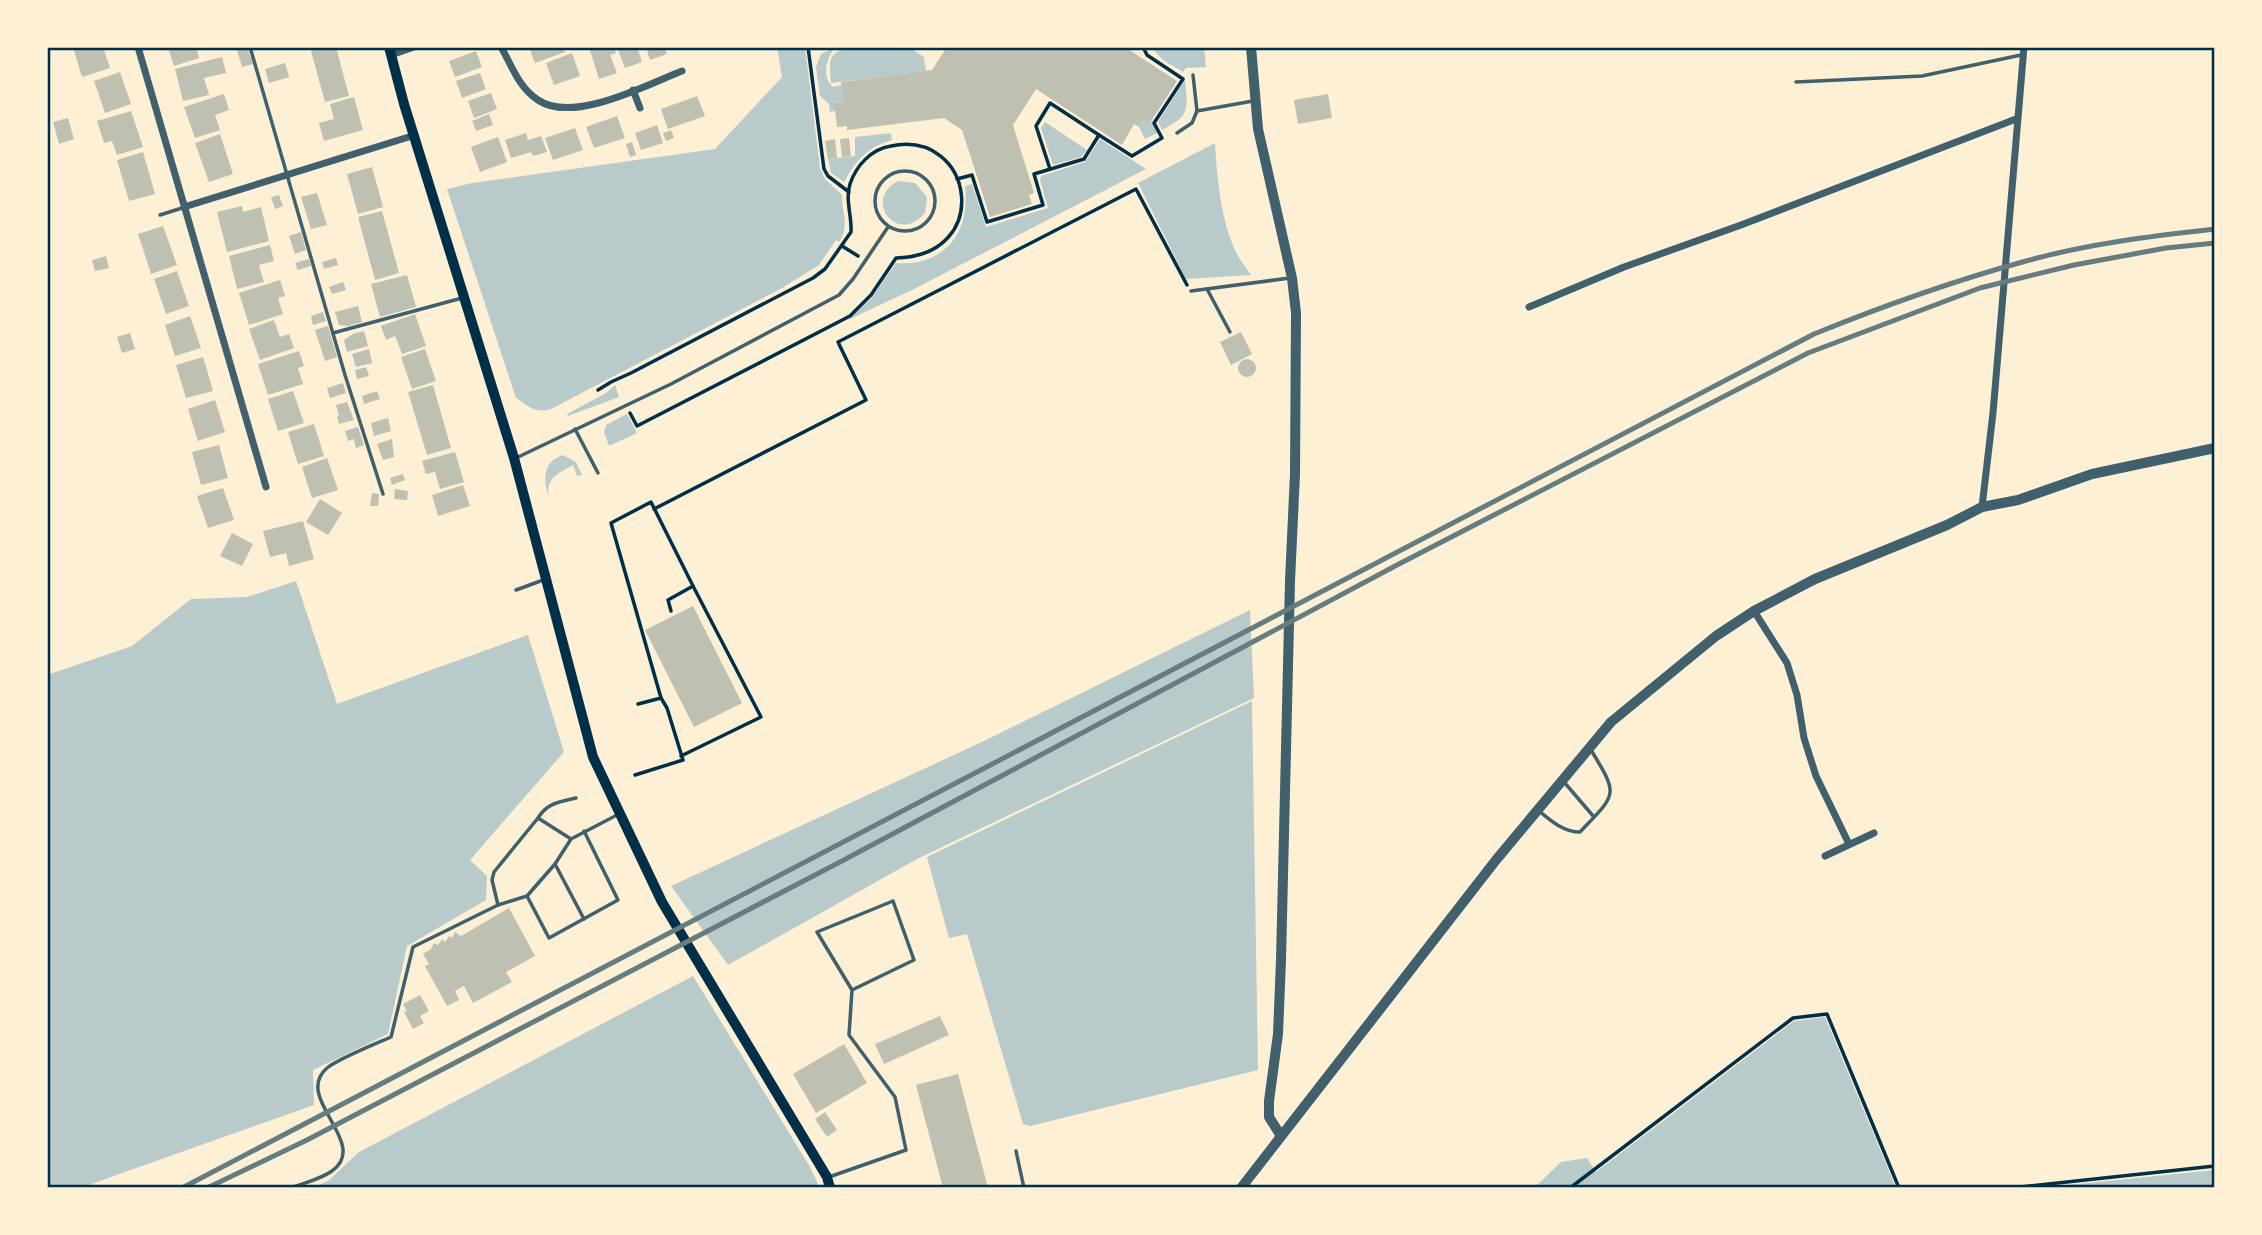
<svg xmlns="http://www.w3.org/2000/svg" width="2262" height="1235" viewBox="0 0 2262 1235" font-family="'Public Sans',sans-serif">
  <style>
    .green { fill: #b9caca }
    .building { fill: #bec0b2 }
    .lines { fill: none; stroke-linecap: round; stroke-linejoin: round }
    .path { stroke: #003049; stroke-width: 3.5 }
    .service { stroke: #3f606c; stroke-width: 3.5 }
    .minor { stroke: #3f606c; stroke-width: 7 }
    .tertiary { stroke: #3f606c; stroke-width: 10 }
    .secondary { stroke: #003049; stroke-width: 10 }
    .rail { stroke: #657d81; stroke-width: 5 }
    .neatline { fill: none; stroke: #003049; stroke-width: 2.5 }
  </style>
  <rect width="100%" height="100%" fill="#fdf0d5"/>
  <g class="green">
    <path d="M777,47H805L820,168L825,179L842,195C842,214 850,225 839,242L836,240L819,265L782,288L551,409C536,414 528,406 516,398L447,189L472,183L715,149L782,77Z"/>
    <path d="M857,47H909L924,57L926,71L831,83C828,57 829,50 857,47Z"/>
    <polygon points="1151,47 1204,47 1206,67 1186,68 1183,72 1163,60"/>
    <path d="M834,48C827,59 821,76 833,87L842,85L843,102L835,103V111L830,112L829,104L820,96L816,67L821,54Z"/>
    <path d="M1185,80C1188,110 1190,116 1162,130L1158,122Z"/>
    <polygon points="1144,118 1150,123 1153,122 1157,133 1145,139 1139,127"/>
    <polygon points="1045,122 1087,150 1081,157 1053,165 1041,128"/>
    <path d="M891,133L892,140C867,147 856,161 844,182L831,173L828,159L855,156V137Z"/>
    <path d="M1100,139L1146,169L916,288L848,320L871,299L896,263C944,267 971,232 965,186L972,184L986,227L1048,208L1040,180L1041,176L1085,162Z"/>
    <path d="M1215,143C1217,177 1221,222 1236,252C1240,260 1246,268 1251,275L1186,279L1138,183Z"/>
    <path d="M899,181L915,183L927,197L925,213C896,247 862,197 899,181Z"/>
    <polygon points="615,385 619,397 568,416 567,414 606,393"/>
    <polygon points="627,414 637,433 609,446 604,432 606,425"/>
    <path d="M563,455L576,462L582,475L577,476L573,465C557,474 545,478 549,499C544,482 541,462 563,455Z"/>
    <polygon points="296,581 337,704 528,635 564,752 470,860 487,876 486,900 407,946 388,1034 313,1070 314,1105 80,1188 47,1188 47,675 132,646 191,599 247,597"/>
    <polygon points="1250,610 1254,698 917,859 728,965 671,886 984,741"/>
    <polygon points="1252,701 1258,1070 1030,1126 1023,1124 967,934 949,938 927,857"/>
    <polygon points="693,976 810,1167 820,1188 311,1188 328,1181 359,1152"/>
    <polygon points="1825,1017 1896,1188 1534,1188 1561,1162 1587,1158 1596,1172 1794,1021"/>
    <polygon points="2215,1170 2215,1188 2039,1188"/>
  </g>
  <g class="building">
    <polygon points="73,47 103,47 110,68 82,77"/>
    <polygon points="171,47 196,47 199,58 174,66 168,48"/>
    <polygon points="247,47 253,64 242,67 237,50"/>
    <polygon points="310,47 336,47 349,96 325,102"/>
    <polygon points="529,47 563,47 565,52 535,63"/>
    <polygon points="589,47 614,47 616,53 610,55 617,73 599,79"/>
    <polygon points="617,47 637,47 642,62 625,68"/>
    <polygon points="646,47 664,47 667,54 650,60"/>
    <polygon points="947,47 1125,47 1177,81 1150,123 1144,118 1139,127 1134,124 1122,145 1036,89 1013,125 1034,193 1029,195 1032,204 990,217 962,130 944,118 847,130 847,126 837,127 834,103 843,102 841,82 932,70"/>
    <polygon points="476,51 482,67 455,77 449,61"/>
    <polygon points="572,53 580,76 554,85 546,63"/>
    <polygon points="222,57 226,73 204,78 209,95 183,101 175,69"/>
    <polygon points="285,63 289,77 269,83 265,69"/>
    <polygon points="120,72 131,104 105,113 94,81"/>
    <polygon points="480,73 486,89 462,98 456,81"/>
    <polygon points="491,93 497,109 474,118 468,101"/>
    <polygon points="224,94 229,110 215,115 220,130 195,138 184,107"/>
    <polygon points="1328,94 1332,118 1298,124 1294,100"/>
    <polygon points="697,96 705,116 668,129 661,109"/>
    <polygon points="354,97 363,130 324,141 319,123 334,119 330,104"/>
    <polygon points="131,111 143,147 117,155 112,141 104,143 97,121"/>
    <polygon points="489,114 493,125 476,131 472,121"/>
    <polygon points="617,116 625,138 594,148 586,127"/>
    <polygon points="68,118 74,139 59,144 53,122"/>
    <polygon points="657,125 663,143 641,150 635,133"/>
    <polygon points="575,128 583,150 553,160 545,138"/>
    <polygon points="671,130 674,138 666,141 663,133"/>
    <polygon points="526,133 528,140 541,136 547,152 533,156 531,152 511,158 505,140"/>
    <polygon points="220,134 233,174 209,182 195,143"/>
    <polygon points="498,137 507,162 480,172 471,147"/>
    <polygon points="849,138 851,156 842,157 840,139"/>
    <polygon points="835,139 837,158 828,159 825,141"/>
    <polygon points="632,142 636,155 630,157 626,144"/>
    <polygon points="143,152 155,194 129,201 117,160"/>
    <polygon points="372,167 383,207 358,214 347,174"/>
    <polygon points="317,193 327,225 311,229 301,197"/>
    <polygon points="279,195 283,206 275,209 271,197"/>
    <polygon points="242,206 243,212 261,207 269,241 227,252 217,212"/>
    <polygon points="382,211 399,273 375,280 358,217"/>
    <polygon points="163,226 177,265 151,274 138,234"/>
    <polygon points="301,232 306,250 295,254 289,236"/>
    <polygon points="270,245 274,261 259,265 264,282 237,289 229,256"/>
    <polygon points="106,256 109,268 95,271 92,260"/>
    <polygon points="336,258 338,265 324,269 322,262"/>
    <polygon points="309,259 311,266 298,270 295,263"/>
    <polygon points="177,271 189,306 166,314 154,279"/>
    <polygon points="407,275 416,307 380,317 371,284"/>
    <polygon points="280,280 285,296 278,298 283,314 249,325 239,293"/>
    <polygon points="343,282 346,290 332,294 329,287"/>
    <polygon points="358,306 362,322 348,326 339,325 335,312"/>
    <polygon points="323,312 326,321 313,325 311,316"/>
    <polygon points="415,314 426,346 402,354 395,336 386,340 381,326"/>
    <polygon points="190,316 201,348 175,356 165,325"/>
    <polygon points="274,320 280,337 289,334 294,348 260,360 249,329"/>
    <polygon points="328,326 337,357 325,361 315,330"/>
    <polygon points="364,331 368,346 347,352 344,340 353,334"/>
    <polygon points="1241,332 1252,354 1231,365 1220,342"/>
    <polygon points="130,333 135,349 122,353 117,337"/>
    <polygon points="369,349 372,363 356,367 352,354"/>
    <polygon points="425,349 436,381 412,389 401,357"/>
    <polygon points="299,351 304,366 298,368 303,384 268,395 258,364"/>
    <polygon points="203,357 213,391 186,398 176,365"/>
    <circle cx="1247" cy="368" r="9"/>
    <polygon points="366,367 369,376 357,379 355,370"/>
    <polygon points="343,383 346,393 330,398 327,388"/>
    <polygon points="433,385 451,448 427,455 408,392"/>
    <polygon points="293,391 304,423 278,431 268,399"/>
    <polygon points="377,391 380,399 364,404 362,396"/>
    <polygon points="215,400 225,432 198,441 188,409"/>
    <polygon points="347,402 354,420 339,424 337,416 346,413 339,415 336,405"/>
    <polygon points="388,418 391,431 374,436 371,423"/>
    <polygon points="314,424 324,456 298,464 288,432"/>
    <polygon points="358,427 364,445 356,448 354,439 348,441 345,431"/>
    <polygon points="392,439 394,457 383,460 377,444"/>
    <polygon points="219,445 228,478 201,485 192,452"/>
    <polygon points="455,452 464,482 440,489 435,472 426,474 422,461"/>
    <polygon points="327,458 338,490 312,498 302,467"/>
    <polygon points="403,474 405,480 392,485 390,478"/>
    <polygon points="463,485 470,506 438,516 432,495"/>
    <polygon points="223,488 234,520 208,528 197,496"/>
    <polygon points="395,489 408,491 407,500 394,499"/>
    <polygon points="372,493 379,494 378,506 370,506"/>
    <polygon points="320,499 342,513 328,535 306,522"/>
    <polygon points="303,521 314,559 289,566 286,553 270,557 263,531"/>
    <polygon points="232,533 253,544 242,566 220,556"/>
    <polygon points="693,606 742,703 694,727 645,630"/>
    <polygon points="509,908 535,956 506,972 512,982 473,1003 464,986 455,991 459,1000 447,1006 425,966 429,964 423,954 431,949 434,943 438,945 442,939 445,942 449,936 452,938 455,932 461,936"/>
    <polygon points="420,995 429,1011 420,1016 424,1023 413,1029 404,1012 407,1011 403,1004"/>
    <polygon points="940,1016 949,1035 884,1064 875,1044"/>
    <polygon points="844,1044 867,1083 816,1113 793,1074"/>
    <polygon points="958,1074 988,1188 943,1188 916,1085"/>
    <polygon points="825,1112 837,1130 827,1137 815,1119"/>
  </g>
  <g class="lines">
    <g class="path">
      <polyline points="808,47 824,169 828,176 849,192"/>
      <polyline points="1050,169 1036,126 1050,103 1099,135"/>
      <polyline points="957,179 972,175 987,222 1043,205 1034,174 1084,159 1099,135 1132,156 1162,138 1154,123 1183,79 1147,55 1143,47"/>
      <polyline points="842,246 858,256"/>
      <path d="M598,390L611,382L631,373L813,278L825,269L851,232C852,216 845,200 850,184C856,166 871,149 891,146C974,129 994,256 896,258L871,295L850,316L637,426L630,413"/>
      <polyline points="654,509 866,400 838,342 1136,189 1187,285"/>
      <polyline points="638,704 661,698"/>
      <polyline points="681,756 761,717 693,586"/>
      <polyline points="635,775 683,760 667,708 661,698 611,523 651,502 693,586 668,600 671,611"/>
      <polyline points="1570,1188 1793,1018 1827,1014 1899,1188"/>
      <polyline points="2010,1188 2215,1166"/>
    </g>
    <g class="service">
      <polyline points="250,47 345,375 383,494"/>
      <polyline points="1193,75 1197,111"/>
      <polyline points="1796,82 1922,76 2021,55"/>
      <polyline points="1177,133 1192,123 1197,111 1253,101"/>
      <circle cx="905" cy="201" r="30"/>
      <polyline points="160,215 182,208"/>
      <polyline points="1207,289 1230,332"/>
      <polyline points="1191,291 1290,278"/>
      <polyline points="333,333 462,298"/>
      <polyline points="575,429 598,473"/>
      <polyline points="516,458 671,384 839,295 853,279 888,227"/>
      <polyline points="516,590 546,579"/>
      <polyline points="1564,782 1594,817"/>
      <path d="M1539,811C1551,821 1564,832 1580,832C1617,793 1619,796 1591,750"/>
      <path d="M538,818C547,803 559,802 576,798"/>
      <polyline points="584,831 618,900 549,938 527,896 555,864 571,839 617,815"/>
      <polyline points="555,864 584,919"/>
      <polyline points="527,896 498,905 492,880 494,872 538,818 571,839"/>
      <polyline points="1016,1151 1024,1188"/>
      <polyline points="829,1177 906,1150 895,1097 849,1035 852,990 914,960 893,901 817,932 852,990"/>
      <path d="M291,1188C304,1183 321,1179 332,1171C371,1143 292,1098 327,1068C338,1059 375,1044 391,1037L413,947L498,905"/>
    </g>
    <g class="minor">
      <polyline points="138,47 266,487"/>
      <path d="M501,47C512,66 519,88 538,100C573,124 646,85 682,71"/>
      <polyline points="391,55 414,47"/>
      <polyline points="633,90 640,108"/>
      <polyline points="184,207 415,135"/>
      <polyline points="1529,307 1624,267 1741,225 2016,119"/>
      <polyline points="1982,507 1993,413 2024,47"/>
      <polyline points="1754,611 1787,663 1797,695 1804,738 1816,776 1849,844"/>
      <polyline points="1825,856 1874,833"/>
    </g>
    <g class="tertiary">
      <polyline points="1251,47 1258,129 1292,278 1296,313 1295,474 1290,581 1281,960 1278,1034 1269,1101 1269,1117 1281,1136"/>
      <polyline points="1241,1188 1496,860 1611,722 1716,636 1754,611 1815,579 1947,525 1982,507 2018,500 2092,474 2215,448"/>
    </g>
    <polyline class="secondary" points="389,47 404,104 514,458 593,757 662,902 827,1177 830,1188"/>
    <g class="rail">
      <path d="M182,1188L1814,334C1883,306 1953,281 2026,261C2087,244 2152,236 2215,229"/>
      <polyline points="207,1188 307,1140 840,862 1397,565 1808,353 1980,288 2074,265 2166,248 2215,243"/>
    </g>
  </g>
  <rect width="2262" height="1235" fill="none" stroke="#fdf0d5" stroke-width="98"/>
  <rect x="49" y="49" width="2164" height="1137" class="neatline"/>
</svg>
